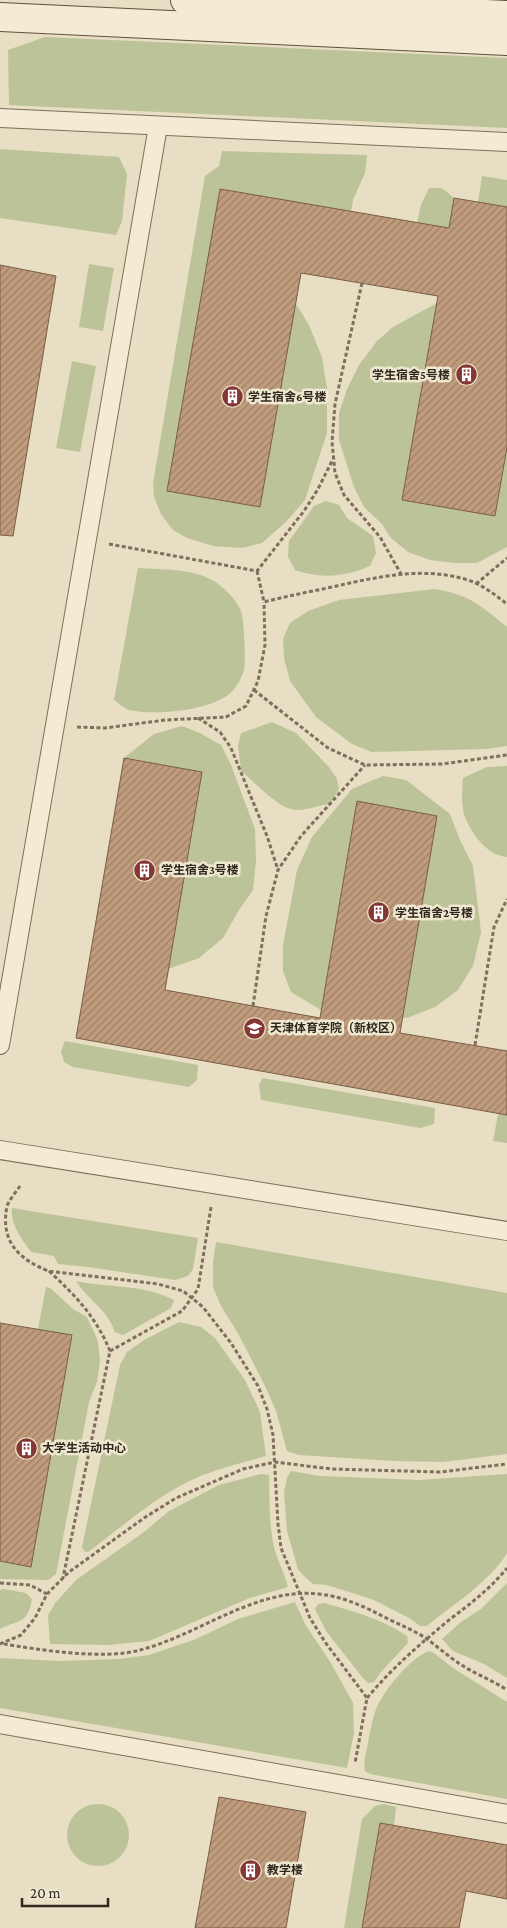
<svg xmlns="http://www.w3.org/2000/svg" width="507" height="1928" viewBox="0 0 507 1928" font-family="'Crimson Pro','Noto Sans SC',serif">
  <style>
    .green { fill: #bcc398 }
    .building { fill: url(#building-hatch); stroke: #7a5d45 }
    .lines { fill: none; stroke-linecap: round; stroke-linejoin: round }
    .lane-casing { stroke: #7e705c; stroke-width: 20 }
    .secondary-casing { stroke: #60513f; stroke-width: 30 }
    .path { stroke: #7e705c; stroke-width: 3; stroke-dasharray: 4 2.5; stroke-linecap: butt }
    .lane { stroke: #f3ebd4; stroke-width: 18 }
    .secondary { stroke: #f3ebd4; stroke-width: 28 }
    .labels { text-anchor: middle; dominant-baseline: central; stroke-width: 5; stroke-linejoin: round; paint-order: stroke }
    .poi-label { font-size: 12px; font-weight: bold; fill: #30281e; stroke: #efe8d1; text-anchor: start }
  </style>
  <defs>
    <pattern id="building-hatch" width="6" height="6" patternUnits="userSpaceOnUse" patternTransform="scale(1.25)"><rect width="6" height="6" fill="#c09c7d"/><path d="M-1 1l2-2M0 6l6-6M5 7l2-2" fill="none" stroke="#9c7f66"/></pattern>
  </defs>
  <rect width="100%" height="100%" fill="#e7dec3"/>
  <g class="green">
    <polygon points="45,37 507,58 507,128 9,105 8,50"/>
    <polygon points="0,149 119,157 127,174 122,221 116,235 0,218"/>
    <polygon points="222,151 367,155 365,173 353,200 351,212 313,206 296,304 309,325 322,357 327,389 327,433 305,500 286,522 262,543 242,548 213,546 187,538 173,530 161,514 154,497 153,483 205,176 219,166"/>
    <polygon points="482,176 507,180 507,207 478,203"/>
    <polygon points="429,188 442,188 454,198 449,228 417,223 421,205"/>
    <polygon points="89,264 114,268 103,331 79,327"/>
    <polygon points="437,303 402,499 495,516 507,447 507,547 477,563 453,563 430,560 408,552 390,537 382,524 364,507 354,487 339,440 339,413 347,389 359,365 377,341 393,327"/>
    <polygon points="72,361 96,366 80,452 56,448"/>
    <path d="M326,501L339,505L347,518L373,536L376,553L370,566C345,577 321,579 295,570L288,557L289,541L314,506Z"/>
    <path d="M138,568C162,570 190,568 212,580C224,587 235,598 241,611C244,618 246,664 244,671C242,676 238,684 235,688C218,711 155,716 130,710C124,709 119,703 114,700Z"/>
    <path d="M435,589C470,595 480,605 507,627V746L487,749L372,752L352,744L316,717L290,681L284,658L283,639L290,623L308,611L339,600Z"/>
    <path d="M272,722L296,733L329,767L337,779L339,789L330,804C321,805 303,811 295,810C277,808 255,782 241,771L238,746L241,733Z"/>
    <polygon points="182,726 200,733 221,745 231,765 255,829 256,861 253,890 239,910 223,938 199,958 168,969 202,772 124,758 154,734"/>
    <path d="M507,766V857C487,856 470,832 464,814C461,802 462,790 463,778L487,767Z"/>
    <polygon points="383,776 406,780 450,814 460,840 473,866 481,932 473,966 458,990 435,1007 407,1018 321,1010 291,992 283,971 283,945 297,870 312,837 352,789"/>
    <polygon points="65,1041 198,1065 197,1080 189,1087 73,1067 64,1062 61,1051"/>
    <polygon points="263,1078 435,1108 434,1124 420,1128 261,1100 259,1084"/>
    <polygon points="498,1114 507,1115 507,1143 493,1141"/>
    <path d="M12,1208L198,1238L193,1269L188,1276L175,1280L88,1267L58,1264L54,1256L31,1252C22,1239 10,1225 12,1208Z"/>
    <polygon points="216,1242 507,1293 507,1454 443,1462 393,1461 299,1455 287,1451 276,1411 266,1388 239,1335 221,1306 213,1287 213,1262"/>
    <path d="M76,1281C109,1288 144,1284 174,1300L171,1308L123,1335L115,1332C106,1307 89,1302 76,1281Z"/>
    <polygon points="46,1287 50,1288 73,1309 87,1317 98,1341 100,1361 97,1382 89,1402 56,1574 48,1580 0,1579 0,1561 30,1567 38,1329"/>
    <path d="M179,1322L201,1327L215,1338L245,1380L260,1412L266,1456C245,1462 224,1467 203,1475C160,1492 125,1525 88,1552L84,1551L82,1547L120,1365L127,1352L144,1340Z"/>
    <path d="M291,1471L320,1476L419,1480L507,1474V1553C491,1581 452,1605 427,1626H420L411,1619L374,1600L327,1585L313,1584L304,1576L298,1569L287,1531L284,1492L287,1478Z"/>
    <path d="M261,1474L269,1475C270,1501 268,1528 276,1554C280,1565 285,1576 288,1587L250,1598L149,1641L108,1645L50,1644L48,1615L56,1602L76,1580L144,1532L169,1511L219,1485Z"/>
    <polygon points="507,1583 507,1678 484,1664 453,1651 442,1639 461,1622 481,1609"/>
    <path d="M4,1589L26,1593L32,1599C28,1623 21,1619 0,1629V1590Z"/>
    <polygon points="295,1602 305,1624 331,1663 353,1703 354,1733 347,1768 0,1708 0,1658 60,1661 119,1659 149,1655 196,1639 238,1619"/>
    <path d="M324,1603C353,1611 382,1619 407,1636L408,1643L381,1672L374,1682L368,1683L362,1677L326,1631L315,1609L318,1604Z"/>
    <path d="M429,1651L434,1653L453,1668L507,1702V1799L370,1774L365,1771C363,1762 366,1753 368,1744C370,1732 372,1718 377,1707C386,1688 409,1659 429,1651Z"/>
    <polygon points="384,1804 396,1807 394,1825 380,1823 362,1928 344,1928 362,1819 375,1806"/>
    <circle cx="98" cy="1835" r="31"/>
  </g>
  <g class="building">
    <polygon points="220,189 449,228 454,198 507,207 507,447 495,516 402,500 438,296 301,273 260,507 167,491"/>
    <polygon points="0,265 56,276 13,536 0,535"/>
    <polygon points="124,758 202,772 165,990 253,1006 320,1018 357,801 437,816 400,1033 507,1051 507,1115 76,1038"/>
    <polygon points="0,1323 72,1335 31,1567 0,1561"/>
    <polygon points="219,1797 306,1812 286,1928 195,1928"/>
    <polygon points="380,1823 507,1845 507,1899 466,1891 459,1928 362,1928"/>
  </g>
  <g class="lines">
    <defs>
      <g id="lane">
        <polyline points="0,118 507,142"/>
        <polyline points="0,1045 158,126"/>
        <polyline points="0,1150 507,1231"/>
        <polyline points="0,1724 507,1814"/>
      </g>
      <g id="secondary">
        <polyline points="185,0 507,15"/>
        <polyline points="0,17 507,41"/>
      </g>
    </defs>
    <use href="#lane" class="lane-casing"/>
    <use href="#secondary" class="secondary-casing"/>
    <g class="path">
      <polyline points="362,283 335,404 332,442 335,473 344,495 380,537 401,574"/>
      <polyline points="109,544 257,571 304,511 318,489 333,459"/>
      <path d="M257,571L264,602C287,596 309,592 332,587C377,577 422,566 468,580C483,585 495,595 507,604"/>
      <polyline points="476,584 507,558"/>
      <polyline points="254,690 328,748 365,765 442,764 507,755"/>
      <polyline points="198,718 220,732 231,748 267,836 278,870"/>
      <polyline points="77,727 105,728 165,720 226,717 246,706 258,681 265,645 264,602"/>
      <polyline points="253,1006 266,916 278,870 301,836 365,765"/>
      <polyline points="475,1045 494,927 507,899"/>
      <path d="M20,1186C16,1192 10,1199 7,1206C0,1242 19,1259 48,1271L158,1284L183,1291L203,1307L231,1343L258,1386L267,1409L273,1435L278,1524L281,1548L310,1618L325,1642L367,1698L355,1763"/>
      <path d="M49,1271C76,1296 96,1317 110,1351L63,1578"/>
      <polyline points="110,1351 182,1311 198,1289 211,1207"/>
      <polyline points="0,1583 30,1585 47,1594"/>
      <polyline points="0,1644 21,1635 35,1618 47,1594 69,1572 144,1518 176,1498 243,1469 275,1462 331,1469 440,1472 507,1464"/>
      <path d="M4,1644C40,1650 104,1660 140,1650C199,1635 256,1587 319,1594C346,1597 367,1608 390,1620C403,1626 415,1631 427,1639C438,1647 449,1657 460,1664C475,1674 492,1680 507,1690"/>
      <path d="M367,1698C392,1668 419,1645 449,1620C470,1604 490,1589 507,1568"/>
    </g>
    <use href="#lane" class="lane"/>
    <use href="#secondary" class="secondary"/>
  </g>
  <defs>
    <symbol id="building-disc" viewBox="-11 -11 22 22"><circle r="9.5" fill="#853734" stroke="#efe8d1"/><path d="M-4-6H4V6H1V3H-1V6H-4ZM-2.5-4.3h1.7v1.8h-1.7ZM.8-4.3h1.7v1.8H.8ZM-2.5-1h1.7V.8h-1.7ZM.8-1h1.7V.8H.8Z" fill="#fff"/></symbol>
    <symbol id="university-disc" viewBox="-11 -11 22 22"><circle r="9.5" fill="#853734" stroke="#efe8d1"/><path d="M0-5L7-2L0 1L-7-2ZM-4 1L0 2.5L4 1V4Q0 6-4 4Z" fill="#fff"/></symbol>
  </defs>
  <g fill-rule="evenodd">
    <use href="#building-disc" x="454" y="362" width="25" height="25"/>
    <use href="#building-disc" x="220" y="384" width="25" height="25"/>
    <use href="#building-disc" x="132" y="858" width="25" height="25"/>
    <use href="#building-disc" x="366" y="900" width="25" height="25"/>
    <use href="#university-disc" x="242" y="1016" width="25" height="25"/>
    <use href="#building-disc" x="14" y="1436" width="25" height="25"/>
    <use href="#building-disc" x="238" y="1858" width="25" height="25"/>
  </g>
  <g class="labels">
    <g class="poi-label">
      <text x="450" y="375" text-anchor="end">学生宿舍5号楼</text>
      <text x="248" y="397">学生宿舍6号楼</text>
      <text x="161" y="870">学生宿舍3号楼</text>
      <text x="395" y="913">学生宿舍2号楼</text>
      <text x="270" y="1028">天津体育学院（新校区）</text>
      <text x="42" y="1448">大学生活动中心</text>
      <text x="267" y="1870">教学楼</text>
    </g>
  </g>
  <path d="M22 1898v8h86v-8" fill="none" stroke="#30281e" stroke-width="2.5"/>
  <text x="30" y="1898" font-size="15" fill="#30281e" stroke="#efe8d1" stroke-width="4" paint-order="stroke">20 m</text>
</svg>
